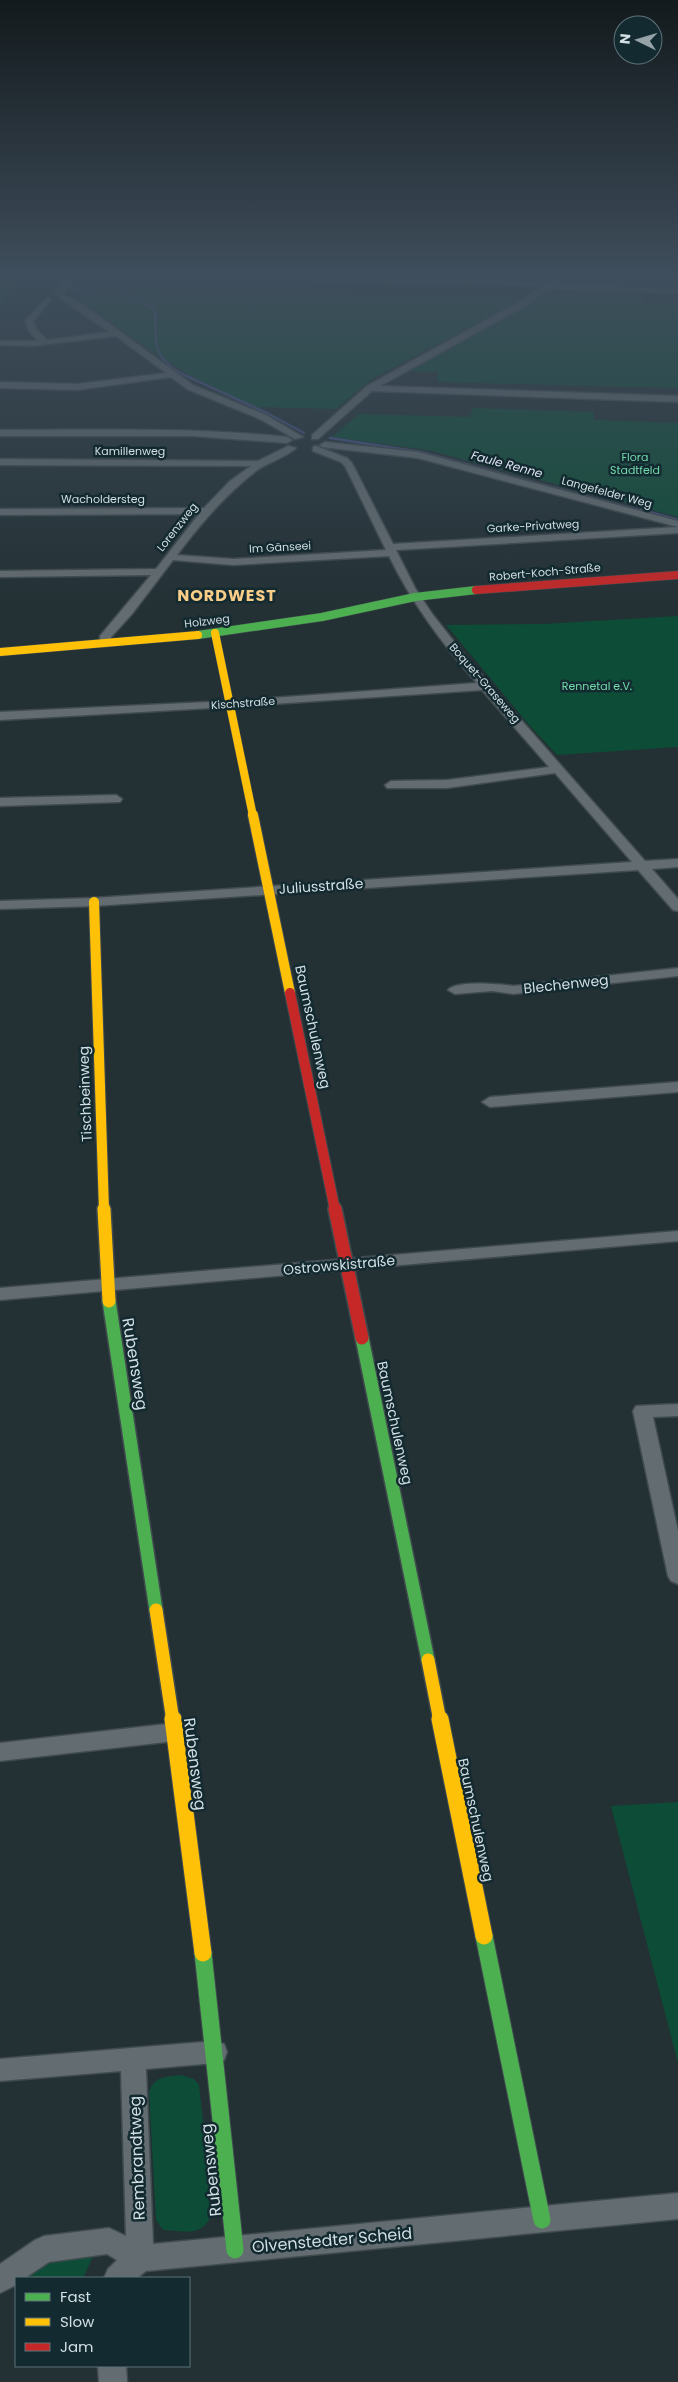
<svg xmlns="http://www.w3.org/2000/svg" width="678" height="2382" viewBox="0 0 678 2382" font-family="Poppins,sans-serif">
  <style>
    .green { fill: #0d4c36 }
    .lines { fill: none; stroke-linecap: round; stroke-linejoin: round }
    .stream-far1 { stroke: #434f80; stroke-width: 2.5 }
    .stream { stroke: #434f80; stroke-width: 3 }
    .street-casing { stroke: #404b4f; stroke-width: 3 }
    .fast-far2-casing { stroke: #404b4f; stroke-width: 9 }
    .fast-far1-casing { stroke: #404b4f; stroke-width: 16 }
    .fast-casing { stroke: #404b4f; stroke-width: 19 }
    .slow-far3-casing { stroke: #404b4f; stroke-width: 9 }
    .slow-far2-casing { stroke: #404b4f; stroke-width: 12 }
    .slow-far1-casing { stroke: #404b4f; stroke-width: 16 }
    .slow-casing { stroke: #404b4f; stroke-width: 19 }
    .jam-far2-casing { stroke: #404b4f; stroke-width: 9 }
    .jam-far1-casing { stroke: #404b4f; stroke-width: 12 }
    .jam-casing { stroke: #404b4f; stroke-width: 16 }
    .street { fill: #636c70; fill-rule: evenodd }
    .fast-far2 { stroke: #4caf50; stroke-width: 8 }
    .fast-far1 { stroke: #4caf50; stroke-width: 13 }
    .fast { stroke: #4caf50; stroke-width: 17 }
    .slow-far3 { stroke: #ffc107; stroke-width: 8 }
    .slow-far2 { stroke: #ffc107; stroke-width: 10 }
    .slow-far1 { stroke: #ffc107; stroke-width: 13 }
    .slow { stroke: #ffc107; stroke-width: 17 }
    .jam-far2 { stroke: #c62828; stroke-width: 8 }
    .jam-far1 { stroke: #c62828; stroke-width: 10 }
    .jam { stroke: #c62828; stroke-width: 13 }
    .labels { text-anchor: middle; dominant-baseline: central; stroke-width: 5; stroke-linejoin: round; paint-order: stroke }
    .far-street-label { font-size: 11px; fill: #d2dfe3; stroke: #132a30 }
    .far-park-label { font-size: 11px; fill: #71d8a9; stroke: #132a30 }
    .far-water-label { font-size: 12px; font-style: italic; fill: #dde2f3; stroke: #132a30 }
    .street-label { font-size: 14px; fill: #d2dfe3; stroke: #132a30 }
    .far-district-label { font-size: 16px; font-weight: bold; letter-spacing: 1px; fill: #f9ce88; stroke: #132a30 }
    .near-street-label { font-size: 16px; fill: #d2dfe3; stroke: #132a30 }
  </style>
  <rect width="100%" height="100%" fill="#233034"/>
  <g class="green">
    <polygon points="0,276 23,276 0,307"/>
    <polygon points="550,289 643,291 643,303 678,304 678,388 437,382 438,372 410,371"/>
    <polygon points="143,290 523,299 370,380 336,409 258,407 242,401 186,373 139,343 69,292"/>
    <polygon points="473,408 593,412 594,420 678,423 678,517 428,450 332,437 359,414 470,417"/>
    <polygon points="678,616 678,747 557,755 529,725 446,625 543,624"/>
    <polygon points="678,1802 678,2063 611,1806"/>
    <path d="M181,2075L194,2079L199,2085L213,2212C202,2238 188,2231 163,2230L156,2220L149,2092C154,2076 166,2077 181,2075Z"/>
    <polygon points="95,2252 83,2278 17,2278 56,2255"/>
  </g>
  <g class="lines">
    <g class="stream-far1">
      <path d="M78,276L70,287L71,290H128L126,297L143,302L155,310C157,340 150,353 178,372L269,414L304,433"/>
      <polyline points="330,438 421,452 646,512"/>
    </g>
    <polyline class="stream" points="642,510 678,520"/>
    <defs>
      <g id="street">
        <path d="M67,276H75L63,294L81,303L193,385L266,415L303,437L295,439L260,419L187,389L171,377L77,390L0,388V382L77,384L166,373L116,336L33,346L0,345V341H38L29,331L25,321L48,297L52,299L33,321L37,330L47,340L110,332C101,326 57,298 55,292Z"/>
        <polygon points="232,276 337,276 549,282 557,276 566,276 554,285 678,289 678,293 548,289 525,306 380,386 678,396 678,402 372,391 318,439 312,439 312,435 367,386 519,302 542,286 236,278"/>
        <path d="M0,430C96,430 192,427 287,437L292,440L287,443L193,436H0Z"/>
        <polygon points="325,442 418,452 678,521 678,527 418,458 322,447 320,445"/>
        <path d="M288,446L296,448C285,458 268,462 256,471C225,495 201,523 177,555L233,559L386,550L345,466L341,462L313,451V447L316,446L347,458L352,463L393,544L678,527V533L396,550L415,588L433,615L471,663L645,861L678,859V867L652,869L678,899V911L673,910L638,870L94,906L0,909V901L94,898L632,862L555,773L447,788H387L385,785L391,781L447,780L549,767L482,690L229,707L0,720V712L229,701L477,683C442,644 412,603 389,556L233,565L173,560L132,614L111,637L110,645L106,646L100,643V636L151,575L0,577V571L156,569L199,514L0,515V509L204,508L230,481L251,466L0,465V459L258,461Z"/>
        <polygon points="116,795 122,799 120,802 0,806 0,798"/>
        <path d="M678,968V976L513,994L492,991L455,994L448,990C456,980 500,984 513,986Z"/>
        <polygon points="678,1082 678,1092 490,1107 482,1102 490,1097"/>
        <polygon points="678,1231 678,1241 0,1300 0,1288"/>
        <polygon points="678,1404 678,1416 653,1417 678,1531 678,1584 671,1581 668,1576 633,1411 636,1406"/>
        <polygon points="175,1723 183,1726 186,1732 183,1738 175,1741 0,1761 0,1743"/>
        <polygon points="215,2041 224,2044 227,2052 224,2060 215,2063 146,2069 153,2244 678,2193 678,2219 146,2271 137,2278 104,2278 108,2269 117,2260 107,2254 49,2262 25,2278 16,2278 16,2285 0,2293 0,2264 35,2240 44,2236 109,2228 126,2236 121,2071 0,2081 0,2059"/>
        <polygon points="98,2366 126,2366 127,2382 99,2382"/>
      </g>
      <polyline id="fast-far2" points="198,635 322,617 415,597 476,590"/>
      <g id="fast-far1">
        <polyline points="109,1301 156,1610"/>
        <polyline points="362,1338 428,1660"/>
      </g>
      <g id="fast">
        <polyline points="484,1936 542,2220"/>
        <polyline points="203,1953 235,2250"/>
      </g>
      <g id="slow-far3">
        <polyline points="215,633 253,816"/>
        <polyline points="0,652 198,635"/>
      </g>
      <g id="slow-far2">
        <polyline points="253,815 290,993"/>
        <polyline points="94,902 104,1210"/>
      </g>
      <g id="slow-far1">
        <polyline points="104,1209 109,1301"/>
        <polyline points="156,1610 173,1721"/>
        <polyline points="428,1660 440,1721"/>
      </g>
      <g id="slow">
        <polyline points="173,1719 203,1953"/>
        <polyline points="440,1719 484,1936"/>
      </g>
      <polyline id="jam-far2" points="476,590 678,575"/>
      <polyline id="jam-far1" points="290,993 335,1210"/>
      <polyline id="jam" points="335,1209 362,1338"/>
    </defs>
    <use href="#street" class="street-casing"/>
    <use href="#fast-far2" class="fast-far2-casing"/>
    <use href="#fast-far1" class="fast-far1-casing"/>
    <use href="#fast" class="fast-casing"/>
    <use href="#slow-far3" class="slow-far3-casing"/>
    <use href="#slow-far2" class="slow-far2-casing"/>
    <use href="#slow-far1" class="slow-far1-casing"/>
    <use href="#slow" class="slow-casing"/>
    <use href="#jam-far2" class="jam-far2-casing"/>
    <use href="#jam-far1" class="jam-far1-casing"/>
    <use href="#jam" class="jam-casing"/>
    <use href="#street" class="street"/>
    <use href="#fast-far2" class="fast-far2"/>
    <use href="#fast-far1" class="fast-far1"/>
    <use href="#fast" class="fast"/>
    <use href="#slow-far3" class="slow-far3"/>
    <use href="#slow-far2" class="slow-far2"/>
    <use href="#slow-far1" class="slow-far1"/>
    <use href="#slow" class="slow"/>
    <use href="#jam-far2" class="jam-far2"/>
    <use href="#jam-far1" class="jam-far1"/>
    <use href="#jam" class="jam"/>
  </g>
  <linearGradient id="sky" x2="0" y2="1"><stop stop-color="#131a1d"/><stop offset="0.45" stop-color="#3f4e5c"/><stop offset="1" stop-color="#3f4e5c" stop-opacity="0"/></linearGradient>
  <rect width="678" height="610" fill="url(#sky)"/>
  <g class="labels">
    <g class="far-street-label">
      <text x="130" y="451">Kamillenweg</text>
      <text transform="translate(607 492) rotate(15)">Langefelder Weg</text>
      <text x="103" y="499">Wacholdersteg</text>
      <text transform="translate(533 526) rotate(-3)">Garke-Privatweg</text>
      <text transform="translate(177 527) rotate(-52)">Lorenzweg</text>
      <text transform="translate(280 547) rotate(-3)">Im Gänseei</text>
      <text transform="translate(545 572) rotate(-5)">Robert-Koch-Straße</text>
      <text transform="translate(207 621) rotate(-7)">Holzweg</text>
      <text transform="translate(485 683) rotate(49)">Boquet-Graseweg</text>
      <text transform="translate(243 703) rotate(-4)">Kischstraße</text>
    </g>
    <g class="far-park-label">
      <text x="635" y="457">Flora<tspan x="635" dy="13">Stadtfeld</tspan></text>
      <text x="597" y="686">Rennetal e.V.</text>
    </g>
    <g class="far-water-label">
      <text transform="translate(507 464) rotate(15)">Faule Renne</text>
    </g>
    <g class="street-label">
      <text transform="translate(321 886) rotate(-4)">Juliusstraße</text>
      <text transform="translate(566 984) rotate(-6)">Blechenweg</text>
      <text transform="translate(313 1027) rotate(78)">Baumschulenweg</text>
      <text transform="translate(85 1094) rotate(-92)">Tischbeinweg</text>
      <text transform="translate(339 1265) rotate(-5)">Ostrowskistraße</text>
      <text transform="translate(395 1423) rotate(78)">Baumschulenweg</text>
      <text transform="translate(476 1820) rotate(78)">Baumschulenweg</text>
    </g>
    <g class="far-district-label">
      <text x="227" y="595">NORDWEST</text>
    </g>
    <g class="near-street-label">
      <text transform="translate(135 1364) rotate(81)">Rubensweg</text>
      <text transform="translate(195 1764) rotate(83)">Rubensweg</text>
      <text transform="translate(137 2158) rotate(-92)">Rembrandtweg</text>
      <text transform="translate(211 2170) rotate(-96)">Rubensweg</text>
      <text transform="translate(332 2240) rotate(-5)">Olvenstedter Scheid</text>
    </g>
  </g>
  <rect x="15" y="2277" width="175" height="90" fill="#132a30" stroke="#5f7278"/>
  <rect x="25" y="2293" width="25" height="8" fill="#4caf50" stroke="#5f7278"/>
  <text x="60" y="2302" font-size="15" fill="#d2dfe3">Fast</text>
  <rect x="25" y="2318" width="25" height="8" fill="#ffc107" stroke="#5f7278"/>
  <text x="60" y="2327" font-size="15" fill="#d2dfe3">Slow</text>
  <rect x="25" y="2343" width="25" height="8" fill="#c62828" stroke="#5f7278"/>
  <text x="60" y="2352" font-size="15" fill="#d2dfe3">Jam</text>
  <g transform="translate(638 40) rotate(275)"><circle r="24" fill="#132a30" stroke="#5f7278"/>
  <path d="M0-4L9 19L0 12L-9 19Z" fill="#95a2a6"/>
  <text y="-8" font-size="14" font-weight="bold" text-anchor="middle" fill="#d2dfe3">N</text>
  </g>
</svg>
